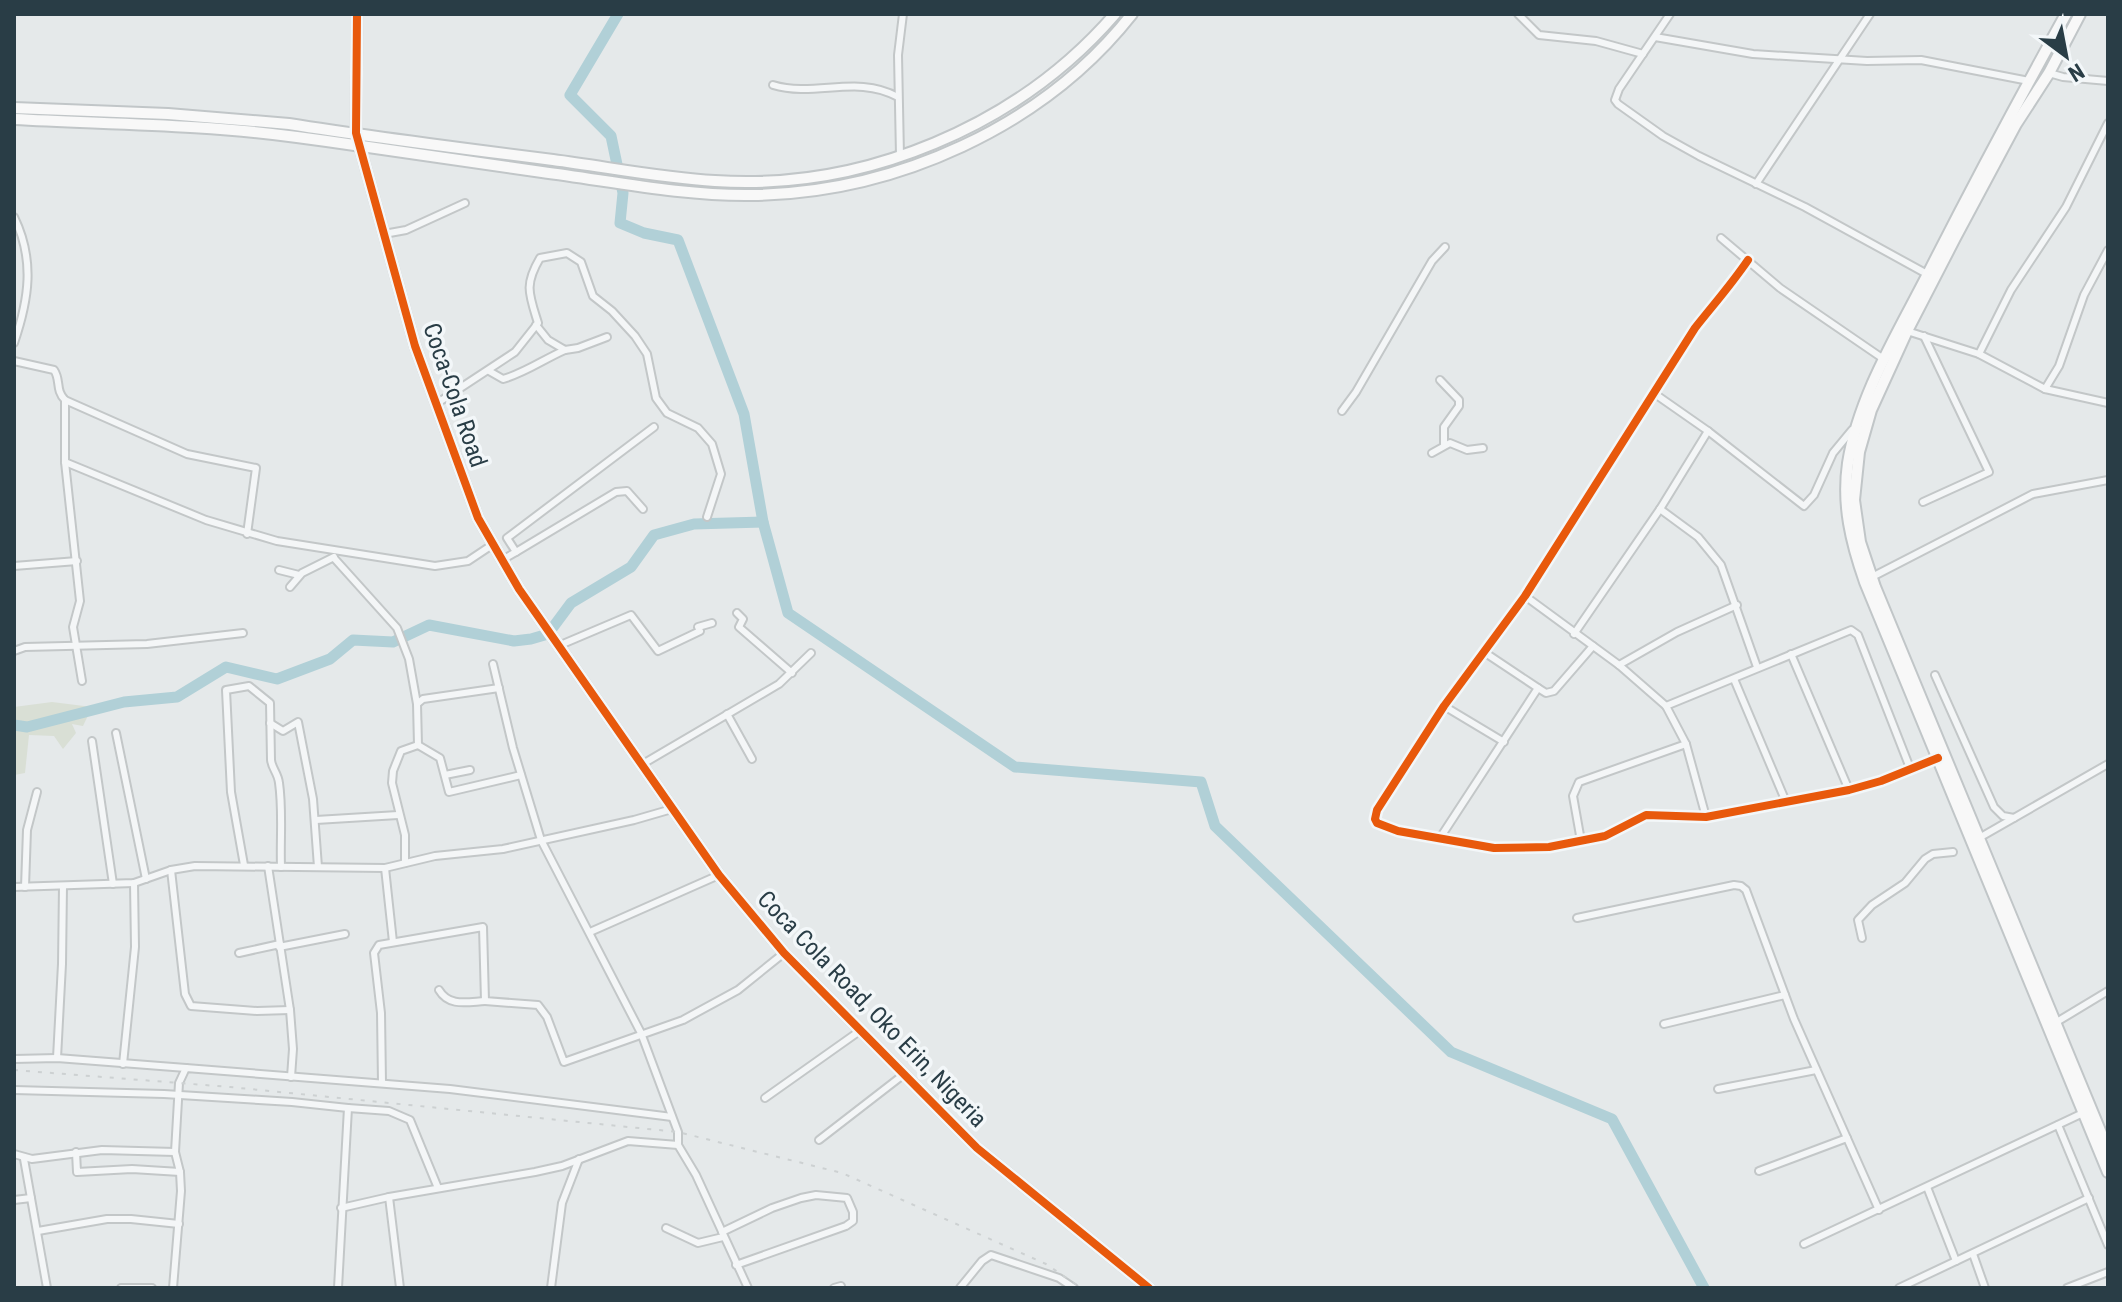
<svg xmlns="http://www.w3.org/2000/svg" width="2122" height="1302" viewBox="0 0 2122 1302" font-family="'Roboto Condensed',sans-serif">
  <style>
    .green { fill: #d9dfd5 }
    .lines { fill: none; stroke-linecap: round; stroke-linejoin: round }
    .river { stroke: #b1d0d7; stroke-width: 11 }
    .street-casing { stroke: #c3c7c8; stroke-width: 10 }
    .secondary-casing { stroke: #c3c7c8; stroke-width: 13 }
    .primary-casing { stroke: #c1c6c8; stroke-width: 14 }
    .street { stroke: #f4f6f7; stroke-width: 6 }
    .secondary { stroke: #f8f8f8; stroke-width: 9 }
    .primary { stroke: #f8f8f8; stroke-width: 10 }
    .rail { stroke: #cdd1d2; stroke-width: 2; stroke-dasharray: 4 8; stroke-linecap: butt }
    .cycleway-casing { stroke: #f3f7f9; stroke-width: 13 }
    .cycleway { stroke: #e8590c; stroke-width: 8 }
    .labels { text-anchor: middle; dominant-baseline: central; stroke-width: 7; stroke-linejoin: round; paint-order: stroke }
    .street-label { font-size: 24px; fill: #293d46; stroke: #f3f7f9 }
  </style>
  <rect width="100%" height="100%" fill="#e5e9ea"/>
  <polygon class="green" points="52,702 92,707 83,726 72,724 76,733 63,749 54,736 29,735 25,773 14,775 14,707"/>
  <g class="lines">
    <g class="river">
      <polyline points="618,14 570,95 611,136 623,193 620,223 644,233 678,240 744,414 763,522 788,613 1015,767 1201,782 1215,826 1451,1052 1612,1119 1704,1288"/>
      <polyline points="14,725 27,727 124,702 177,697 226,667 277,679 330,659 353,640 393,642 429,625 514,641 531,639 548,634 571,603 631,567 654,535 694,524 763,522"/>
    </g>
    <defs>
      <g id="street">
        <polyline points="1518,14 1539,35 1596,41 1643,54"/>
        <polyline points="1670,14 1619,89 1615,100 1618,104 1663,136 1699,156 1805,207 1927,274"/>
        <polyline points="1655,37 1753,54 1867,61 1921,60 2029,81"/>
        <polyline points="2049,73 2063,77 2108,81"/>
        <path d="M773,85C815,98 857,74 898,97"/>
        <polyline points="900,156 898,55 903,14"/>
        <polyline points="1756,184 1870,14"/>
        <path d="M14,217C35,260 29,299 14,343"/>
        <polyline points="384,234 406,230 465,203"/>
        <polyline points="1721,238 1780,288 1885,360"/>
        <path d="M1748,260C1731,285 1714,304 1695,328L1525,596L1444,706L1377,810L1375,819L1377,823L1398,831L1494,848L1549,847L1605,836L1646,815L1706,817L1849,790L1881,781L1938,758"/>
        <polyline points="536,325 548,340 565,350 578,348 607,337"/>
        <polyline points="1907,331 1979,354 2045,389 2108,403"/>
        <polyline points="1979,354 2011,290 2066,207 2108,123"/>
        <path d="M14,361L54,370C61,380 55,390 65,400L187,454L256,468L247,534"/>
        <path d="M489,371L503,379C525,373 544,359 565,350"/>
        <polyline points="1440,380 1459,400 1459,406 1444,427 1444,445"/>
        <polyline points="2045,389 2059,366 2084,295 2108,250"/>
        <polyline points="65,400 65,462 80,601 73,627 82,681"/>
        <path d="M436,404L515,352L538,323C529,294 524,285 540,258L567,253L581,262L593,296L612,311L635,336L647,354L656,398L667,413L698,428L712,444L721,474L707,517"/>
        <polyline points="1342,411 1356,392 1432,261 1445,247"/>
        <polyline points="1708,431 1804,506 1814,495 1833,453 1852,430"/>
        <polyline points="1432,453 1450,443 1467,450 1483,448"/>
        <polyline points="65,462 206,520 277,541 435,566 468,561 492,545"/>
        <polyline points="1923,502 1989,472 1924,336"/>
        <polyline points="1660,509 1698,537 1721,565 1757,667"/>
        <polyline points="516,552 616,492 627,491 643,509"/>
        <polyline points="334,558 397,628 409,659 417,704"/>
        <polyline points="502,560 516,552 507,538 654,427"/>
        <polyline points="14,566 77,561"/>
        <polyline points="279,570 299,575"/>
        <polyline points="1872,577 2033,494 2108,480"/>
        <polyline points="290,587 302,573 334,557"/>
        <polyline points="1525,596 1619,665 1666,706 1686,744 1706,817"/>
        <polyline points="737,613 743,619 739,627 792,673"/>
        <polyline points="1574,634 1660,509 1708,431 1655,394"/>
        <polyline points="558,646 631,615 658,651 700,631 698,627 712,623"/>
        <polyline points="14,651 25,647 147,644 243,633"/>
        <polyline points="1484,652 1538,688"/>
        <polyline points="1791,654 1849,790"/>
        <polyline points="493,664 513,748 541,840 641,1033 678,1132 678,1145 696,1175 748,1288"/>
        <polyline points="1619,665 1677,632 1737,605"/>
        <polyline points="1935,675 1994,807 2003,816 2014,818"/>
        <polyline points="1734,679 1786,802"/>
        <polyline points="1444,706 1504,742"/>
        <polyline points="1666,706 1851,630 1858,635 1910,768"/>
        <polyline points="727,714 752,759"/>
        <polyline points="270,723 283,731 298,722 313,799 318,867"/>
        <polyline points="116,733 146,879"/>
        <polyline points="92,741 113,884"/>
        <polyline points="418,745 440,758 449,792 521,775"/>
        <polyline points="641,765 779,684 811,653"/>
        <polyline points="445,775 470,770"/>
        <polyline points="316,820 398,815"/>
        <polyline points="1440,838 1538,688 1546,693 1554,691 1593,646"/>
        <polyline points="1979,838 2108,764"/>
        <polyline points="1581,841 1573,796 1579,782 1686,744"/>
        <polyline points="405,863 405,835 392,783 393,771 401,751 418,745 417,704 423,699 499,688"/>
        <path d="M244,865L231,792L226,690L249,686L270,703L271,760C272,769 278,773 279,783C283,810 280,840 281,867"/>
        <polyline points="268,866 290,1010 293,1049 291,1077"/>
        <polyline points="385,868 393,942"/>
        <polyline points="171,870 185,994 191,1006 257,1011 290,1010"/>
        <polyline points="14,887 134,883 171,870 195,866 385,868 435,856 503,849 634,820 672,809"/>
        <polyline points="25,887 27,830 37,792"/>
        <polyline points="1577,918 1734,885 1741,886 1746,890 1794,1019 1879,1210"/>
        <polyline points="590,932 719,875"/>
        <polyline points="1862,938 1858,920 1872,905 1905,883 1925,859 1933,854 1953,852"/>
        <polyline points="279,947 345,934"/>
        <polyline points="239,953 280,944"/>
        <path d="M439,990C449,1007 467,1002 485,1001"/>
        <polyline points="2055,1023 2108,991"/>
        <polyline points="1664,1024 1785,995"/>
        <polyline points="57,1058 62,964 63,886"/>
        <polyline points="14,1059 57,1058 186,1068"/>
        <polyline points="123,1064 135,947 134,883"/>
        <polyline points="382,1083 381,1013 374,953 379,945 483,927 485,1001 538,1005 547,1017 564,1062 683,1020 738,990 784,953"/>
        <polyline points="1718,1089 1816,1070"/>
        <polyline points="14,1090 164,1094 292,1102 348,1108 338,1288"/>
        <polyline points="765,1098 861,1030"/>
        <polyline points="348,1108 389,1111 410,1120 438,1188"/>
        <polyline points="2058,1125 2108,1245"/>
        <polyline points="819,1140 903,1075"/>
        <polyline points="76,1152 77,1172 132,1169 180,1172"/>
        <polyline points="14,1154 32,1159 102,1150 175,1152"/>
        <polyline points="24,1159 47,1288"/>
        <polyline points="1759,1171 1847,1138"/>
        <polyline points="1927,1187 1956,1261"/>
        <polyline points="389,1197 400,1288"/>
        <polyline points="14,1200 31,1198"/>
        <polyline points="341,1208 389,1197 535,1172 562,1166 628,1141 678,1145"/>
        <polyline points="666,1228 698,1243 723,1237"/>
        <polyline points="38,1231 107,1219 131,1219 179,1224"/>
        <polyline points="722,1232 772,1208 801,1198 816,1195 847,1198 853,1212 853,1221 846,1226 736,1265"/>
        <polyline points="1804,1244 2083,1113"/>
        <polyline points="1973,1254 1985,1288"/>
        <polyline points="121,1288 152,1288"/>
        <polyline points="173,1288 181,1191 180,1172 175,1152 179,1083 186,1068 450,1089 672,1117"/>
        <polyline points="551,1288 562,1203 579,1159"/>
        <polyline points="834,1288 841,1286"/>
        <polyline points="960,1288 982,1261 991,1255 1059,1278 1074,1288"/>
        <polyline points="1899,1288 2089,1198"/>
        <polyline points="2067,1288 2108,1272"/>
      </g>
      <polyline id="secondary" points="357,14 356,133 415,346 478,518 519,589 719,875 784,953 977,1148 1149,1288"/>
      <g id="primary">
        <path d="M2066,14C2019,99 1973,185 1929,272C1898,333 1859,395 1848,463C1842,505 1851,542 1865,582L2108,1172"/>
        <polyline points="2080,14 2049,73 2016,124 1955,238 1907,331 1871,410 1859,452 1854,500 1860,542 1875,587 2108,1150"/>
        <path d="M14,108L168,114L289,124C377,138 465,149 553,160C607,167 661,178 715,181C864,191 1018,126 1115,14"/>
        <path d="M14,119C108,124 203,124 297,137C379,148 461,160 542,172C612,181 681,196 752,195C895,193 1043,127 1132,14"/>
      </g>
    </defs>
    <use href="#street" class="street-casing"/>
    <use href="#secondary" class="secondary-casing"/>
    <use href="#primary" class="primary-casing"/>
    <use href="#street" class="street"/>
    <use href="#secondary" class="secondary"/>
    <use href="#primary" class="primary"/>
    <polyline class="rail" points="14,1070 230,1087 678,1132 842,1173 1046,1264 1081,1288"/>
    <defs>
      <g id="cycleway">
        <polyline points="357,14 356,133 415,346 478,518 519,589 719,875 784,953 977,1148 1149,1288"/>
        <path d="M1748,260C1731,285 1714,304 1695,328L1525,596L1444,706L1377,810L1375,819L1377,823L1398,831L1494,848L1549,847L1605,836L1646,815L1706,817L1849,790L1881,781L1938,758"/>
      </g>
    </defs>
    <use href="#cycleway" class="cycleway-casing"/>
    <use href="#cycleway" class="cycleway"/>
  </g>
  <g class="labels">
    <g class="street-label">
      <text transform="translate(455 395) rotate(71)">Coca-Cola Road</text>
      <text transform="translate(872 1009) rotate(46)">Coca Cola Road, Oko Erin, Nigeria</text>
    </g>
  </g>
  <rect width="2122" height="1302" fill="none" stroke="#293d46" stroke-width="32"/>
  <g transform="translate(2066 56) rotate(148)" stroke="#f3f7f9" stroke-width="6" paint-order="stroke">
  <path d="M0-6L14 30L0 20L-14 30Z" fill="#293d46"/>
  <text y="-12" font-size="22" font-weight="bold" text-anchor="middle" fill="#293d46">N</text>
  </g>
</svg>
